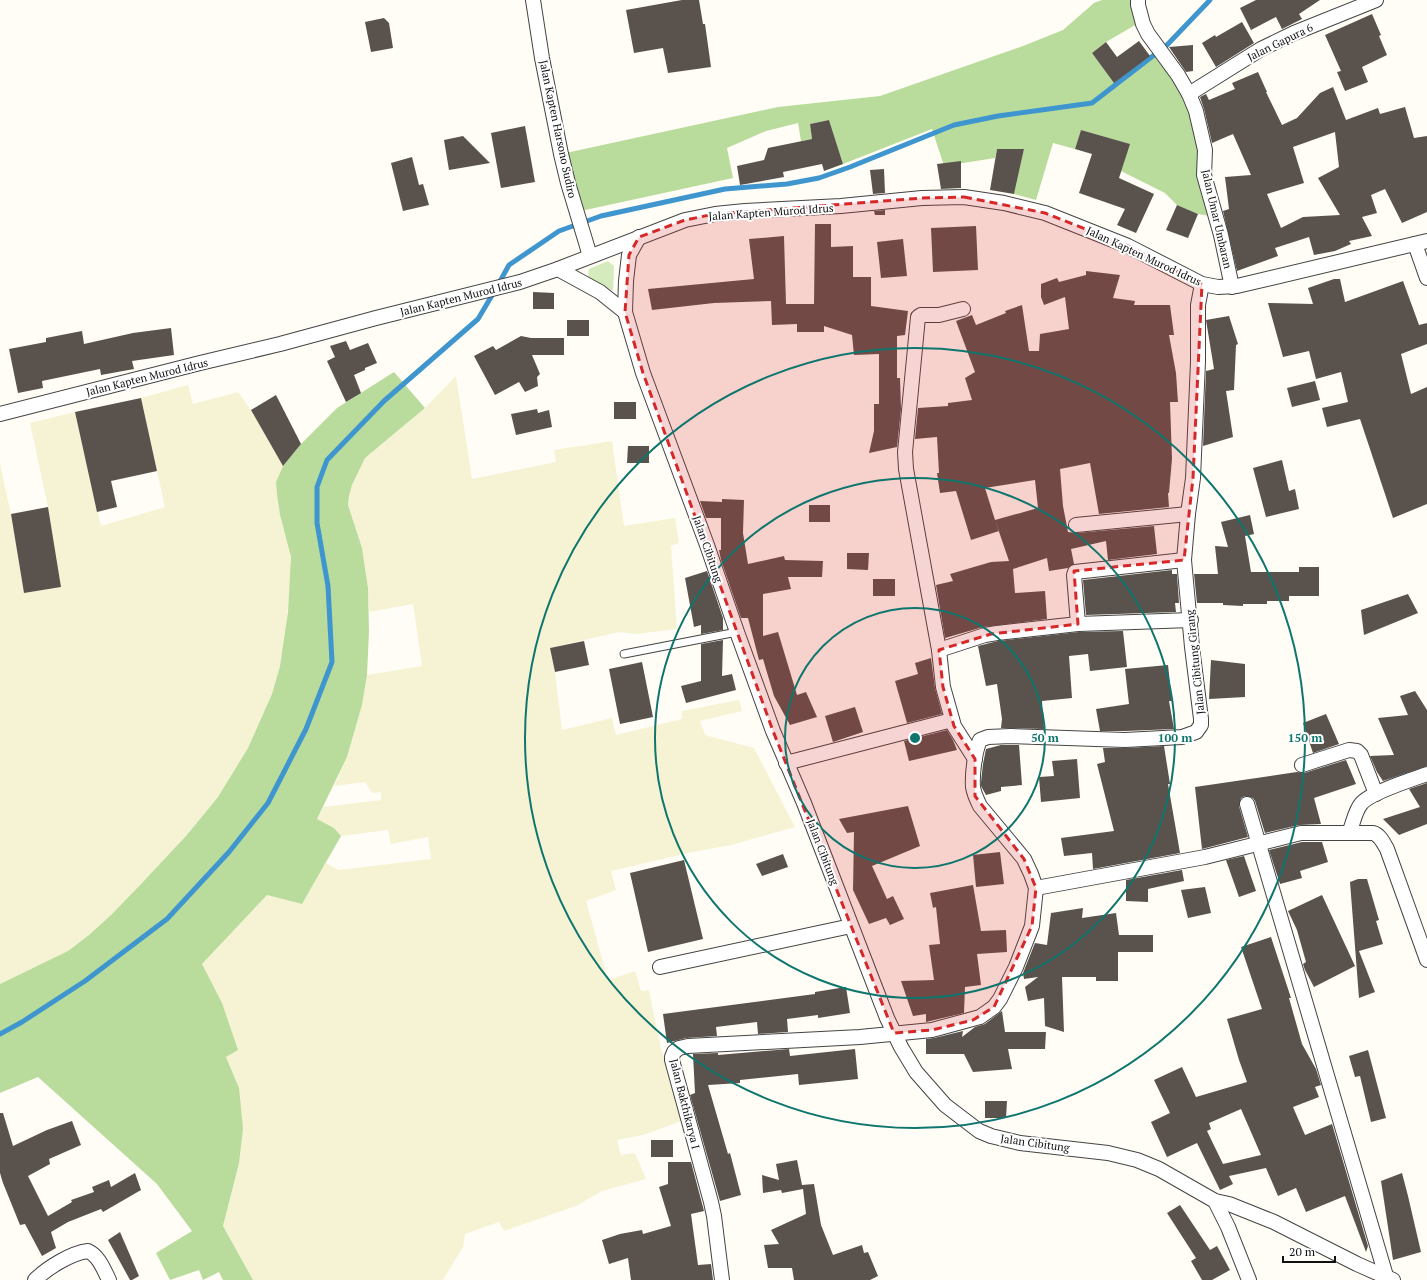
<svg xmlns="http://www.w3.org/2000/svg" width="1427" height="1280" viewBox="0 0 1427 1280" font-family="'PT Serif',serif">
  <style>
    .farmland { fill: #f6f3d4 }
    .green { fill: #d5ebbd }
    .forest { fill: #b9dc9c }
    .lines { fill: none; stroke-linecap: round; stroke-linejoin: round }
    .stream { stroke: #3f96cf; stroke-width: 5 }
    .building { fill: #5a524d; fill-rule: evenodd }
    .service-casing { stroke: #444; stroke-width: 9 }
    .minor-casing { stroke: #444; stroke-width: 16 }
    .service { stroke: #fff; stroke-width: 7 }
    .minor { stroke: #fff; stroke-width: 14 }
    .marked { fill: #d62828; fill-opacity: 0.2; stroke: #d62828; stroke-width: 3; stroke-dasharray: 8 5; stroke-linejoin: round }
    .ring { fill: none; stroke: #0f766e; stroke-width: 2 }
    .labels { text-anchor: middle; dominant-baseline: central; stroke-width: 4; stroke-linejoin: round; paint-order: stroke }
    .street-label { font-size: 11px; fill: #111; stroke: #fff }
    .centre { fill: #0f766e; stroke: #fff; stroke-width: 2 }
    .ring-label { font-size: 12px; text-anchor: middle; font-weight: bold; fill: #0f766e; stroke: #fff; stroke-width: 4; stroke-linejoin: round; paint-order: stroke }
  </style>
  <rect width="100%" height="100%" fill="#fffdf5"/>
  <g class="farmland">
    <polygon points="456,376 472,479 556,462 554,450 612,441 624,526 675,518 679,543 671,546 677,629 636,634 619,632 550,648 555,672 562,730 612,718 616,735 682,719 682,711 739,700 742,711 700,721 705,735 754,748 795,827 731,845 693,852 611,871 616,890 586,901 608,980 635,971 641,991 649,990 661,1049 684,1120 643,1135 617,1140 621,1155 635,1153 646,1179 602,1191 576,1206 504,1231 499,1222 465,1234 463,1247 443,1280 253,1280 223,1226 230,1195 239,1088 226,1057 202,964 267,895 302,904 326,863 339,870 431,859 428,837 391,844 388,830 341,836 334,828 317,820 323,807 381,800 381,792 372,793 365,782 334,786 347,757 362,705 367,675 422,666 413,604 369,612 368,588 362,548 348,505 349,496 352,485 365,458 425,408"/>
    <polygon points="188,385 193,404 238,392 251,410 283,466 276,482 277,495 280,515 291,557 291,575 285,639 280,666 272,694 248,748 218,797 186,836 141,884 111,915 89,935 68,951 0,984 0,464 11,514 24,593 61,587 48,507 30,423 75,412 101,526 165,507 141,398"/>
  </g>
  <polygon class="green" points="608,261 614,266 613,291 590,278 588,275 589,269"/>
  <g class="forest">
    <polygon points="1102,0 1132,0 1137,24 1106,42 1092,53 1114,82 1156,52 1184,97 1195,124 1199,147 1197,167 1210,216 1198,214 1177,205 1165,193 1121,171 1129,144 1081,130 1075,149 1053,143 1036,200 1014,194 1024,149 997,149 995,158 944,166 932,129 843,164 829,120 810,124 812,139 801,141 798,123 766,131 727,148 733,178 576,212 561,154 778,107 880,96 1023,46 1063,30 1094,3"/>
    <polygon points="394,372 425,408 365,458 352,485 349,496 348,505 362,548 368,588 369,631 367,675 362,705 347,757 317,819 334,828 341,836 302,904 267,895 202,964 222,1003 238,1050 226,1057 239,1088 243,1129 239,1163 223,1226 253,1280 223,1280 219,1272 203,1280 199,1270 170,1280 156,1253 192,1231 157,1184 38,1077 0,1093 0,984 68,951 89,935 111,915 141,884 186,836 218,797 248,748 272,694 280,666 288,612 291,557 280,515 277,495 276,482 283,466 301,444 337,408"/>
  </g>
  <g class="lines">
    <g class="stream">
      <polyline points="498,285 509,265 559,231 601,216 725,189 787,184 819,178 850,167 954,125 998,116 1092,103 1167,45 1210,0"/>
      <polyline points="0,1034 22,1022 85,981 167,919 229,852 268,803 306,729 332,662 328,586 317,523 317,487 327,460 384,401 478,319 494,292"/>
    </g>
  </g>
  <g class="building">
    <polygon points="682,0 699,0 703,24 705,24 711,67 668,73 663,48 634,53 626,10"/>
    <polygon points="1256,0 1320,0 1299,14 1302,19 1282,29 1276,17 1251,30 1240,8"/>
    <polygon points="1372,14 1381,35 1379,36 1387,55 1362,67 1368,82 1345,91 1337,72 1341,71 1325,35"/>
    <polygon points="384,18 389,23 393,48 371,52 365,22"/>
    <polygon points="1242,22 1254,43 1216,67 1202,43 1215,35 1216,37"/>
    <polygon points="1139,41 1150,56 1114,83 1092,53 1106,42 1117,57"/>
    <polygon points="1193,45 1193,71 1186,72 1169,47"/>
    <path d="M1258,72L1267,92H1266L1282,125L1297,118L1320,93L1333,87L1346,120L1378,108L1380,114L1405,107L1414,138L1427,136V212L1402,223L1385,189L1371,195L1377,213L1362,217L1372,236L1349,241L1351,244L1335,251L1314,255L1309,237L1275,248L1278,256L1237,271L1223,211L1229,209L1225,177L1251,175L1233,134L1212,143L1204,109L1200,97L1206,94L1209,100L1235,89L1232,83ZM1335,132L1339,167L1318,178L1340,215L1303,217L1281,228L1267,194L1304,183L1293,147Z"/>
    <polygon points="829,120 843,164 824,171 822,164 783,172 784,177 740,185 737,166 764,160 768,148 812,139 810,124"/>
    <polygon points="525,126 535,182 501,188 491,133"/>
    <polygon points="1081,130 1130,144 1119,178 1154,194 1136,233 1117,225 1125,209 1079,193 1092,154 1075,149"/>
    <polygon points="463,136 490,163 449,170 444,140"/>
    <polygon points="997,149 1024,149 1014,194 990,190"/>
    <polygon points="412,157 419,185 423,184 429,205 403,211 391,163"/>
    <polygon points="961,161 961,188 941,189 937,164"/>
    <polygon points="884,169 885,193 873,194 870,170"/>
    <polygon points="1177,205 1198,214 1188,238 1166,230"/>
    <polygon points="885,210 885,215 875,215 874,211"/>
    <polygon points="815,224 831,224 831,247 853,246 853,277 871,277 871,306 908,311 905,335 897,336 897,378 900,378 901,409 897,447 869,453 874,431 874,404 879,404 879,354 854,355 852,335 824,326 824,332 797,332 797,324 772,325 771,301 714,303 652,310 648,289 754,279 749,239 784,236 786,304 814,304"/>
    <polygon points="976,226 978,270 933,272 931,228"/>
    <polygon points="903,239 907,276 881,278 877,242"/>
    <path d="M1086,271L1120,275L1113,298L1135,301L1134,305H1170L1174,335H1169L1176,373L1178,402H1170L1172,459L1169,493H1168L1169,507L1099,514L1090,463L1060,469L1063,506L1068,532L1077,533L1154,526L1157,554L1108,560L1106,541L1071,549L1074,564L1068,568L1049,571L1047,558L1013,569L1015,593L1045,591L1047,619L983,627L945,638L936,585L953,581L950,574L991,562L1009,561L995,520L999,531L971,540L956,491L940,493L937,473H939L937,437L915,439L918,408L948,406V403L972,400L965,378L975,372L956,321L972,315L976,325L1006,313L1005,311L1022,305L1029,351H1039L1040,334L1069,329L1065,297L1044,305L1041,297V284L1057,278L1059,282L1086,275ZM1035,480L1038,508L995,520L985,488Z"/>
    <polygon points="1334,279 1340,279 1345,302 1403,281 1419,325 1427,323 1427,344 1401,354 1411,394 1427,387 1427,504 1393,518 1360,419 1327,427 1322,408 1348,402 1341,372 1316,379 1309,351 1283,357 1268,303 1313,304 1308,288"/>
    <polygon points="533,292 554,293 554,309 533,309"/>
    <polygon points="1229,316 1238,344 1236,345 1234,390 1226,391 1233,437 1203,446 1206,371 1214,369 1206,320"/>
    <rect x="567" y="320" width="22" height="16"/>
    <polygon points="171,328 174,355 132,361 134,369 101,375 100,369 42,381 43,388 18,393 9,349 46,342 46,338 82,331 84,344 133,333"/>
    <polygon points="521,336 531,338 564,338 564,355 532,355 540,374 537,377 538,386 525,392 519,382 495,395 474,356 493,346 496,350"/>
    <polygon points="346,341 350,350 368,343 377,363 365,368 365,370 354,375 361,393 346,402 327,361 335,357 330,346"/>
    <polygon points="1315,381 1320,400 1292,407 1287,388"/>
    <polygon points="276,395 301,444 283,466 251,410"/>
    <polygon points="141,398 157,471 111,481 117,507 97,512 75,412"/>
    <rect x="614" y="402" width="22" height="17"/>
    <polygon points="537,409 538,413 549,410 552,427 516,435 511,414"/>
    <polygon points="628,446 649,446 649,463 627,463"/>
    <polygon points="1282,460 1289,491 1295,489 1299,509 1266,517 1253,468"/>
    <polygon points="722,499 744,500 743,533 748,564 784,556 785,560 823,561 822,577 788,577 791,589 763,594 763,636 778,632 797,695 806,692 817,717 790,725 774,696 763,659 759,660 748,618 741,618 721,560 719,550 721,550 721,518 706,518 700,501 722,502"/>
    <rect x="809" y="505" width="21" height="17"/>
    <polygon points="48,507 61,587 24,593 11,514"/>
    <polygon points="1250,515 1254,534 1245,536 1251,572 1299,572 1299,567 1319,567 1319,596 1289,596 1289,601 1267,601 1267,604 1243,604 1243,606 1223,605 1223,603 1197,603 1194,574 1218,574 1215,546 1228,547 1221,522"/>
    <polygon points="847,553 869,553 868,570 847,569"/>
    <polygon points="1172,570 1172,574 1177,574 1179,603 1175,603 1176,612 1086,615 1083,580"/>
    <polygon points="707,571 723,618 723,630 701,634 701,625 694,627 685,578"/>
    <rect x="873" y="579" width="22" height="17"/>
    <polygon points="1408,594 1418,613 1364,635 1361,610"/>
    <polygon points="1123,631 1127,667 1090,671 1088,654 1069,656 1072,698 1042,701 1044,729 1001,728 1002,719 997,684 986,686 978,646 998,641 1079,632"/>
    <polygon points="723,640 722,676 732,674 736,690 686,703 681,686 701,681 701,644"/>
    <polygon points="584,641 589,665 555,672 550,648"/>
    <polygon points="931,658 935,688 942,714 907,723 895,681 918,674 915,663"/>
    <polygon points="1211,660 1245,664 1245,697 1209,699"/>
    <polygon points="642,662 653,717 620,724 609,669"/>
    <polygon points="1168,665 1172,701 1169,701 1174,729 1125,731 1100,731 1096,709 1129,704 1125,669"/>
    <polygon points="1415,691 1427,710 1427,766 1383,781 1377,772 1370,756 1394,755 1378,718 1408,715 1400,696"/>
    <polygon points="855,707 863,732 833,742 825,716"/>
    <polygon points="1326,714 1339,744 1313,753 1303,723"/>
    <polygon points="947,730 953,740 957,750 909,761 904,741"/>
    <polygon points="1001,745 1019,745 1022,785 1001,787 1001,791 986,795 981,786 981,782 983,764 986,749"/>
    <polygon points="1164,746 1170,784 1168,784 1180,853 1093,869 1092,853 1064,856 1061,838 1114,831 1097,764 1105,762 1103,748 1125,748"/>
    <polygon points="1077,759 1080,798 1041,802 1039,777 1054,776 1052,761"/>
    <polygon points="1346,760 1356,784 1314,798 1321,824 1299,825 1265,833 1255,801 1253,798 1245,796 1241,798 1239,806 1248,837 1202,849 1195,787 1297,772 1304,773"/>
    <polygon points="1427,783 1427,824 1399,835 1383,819 1420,807 1409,789"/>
    <polygon points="908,806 920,846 872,866 887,899 893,896 904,919 890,925 886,918 869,924 853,890 854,832 847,833 839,819"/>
    <polygon points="1302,842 1322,842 1328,862 1300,871 1302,878 1280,884 1269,850"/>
    <polygon points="1000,852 1004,884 976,887 973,855"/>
    <polygon points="783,854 788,867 762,876 756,864"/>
    <polygon points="1244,856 1256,891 1239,897 1226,860"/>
    <polygon points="684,860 703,939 648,952 630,873"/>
    <polygon points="1182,870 1184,881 1148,889 1148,902 1126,901 1126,880"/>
    <polygon points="1358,879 1367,879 1379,920 1376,921 1383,944 1359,951 1375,992 1359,998 1350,882"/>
    <polygon points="973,885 981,931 1006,930 1007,952 977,954 981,985 965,987 964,1013 926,1022 926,1014 913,1016 901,981 934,980 929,945 940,944 936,907 933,908 930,893"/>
    <polygon points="1205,887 1211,913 1188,918 1181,890"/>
    <polygon points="1322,895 1355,966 1314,987 1305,970 1303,964 1306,962 1297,930 1288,911"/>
    <polygon points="1083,908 1082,918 1116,913 1119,935 1153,935 1153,952 1118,952 1118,981 1096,981 1096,977 1062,977 1064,1032 1045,1026 1044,998 1028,1001 1025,987 1038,977 1024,979 1023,973 1035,943 1047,945 1051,913"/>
    <path d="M1271,937L1291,998H1289L1302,1044L1316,1069L1321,1085L1315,1087L1319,1097L1293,1107L1305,1135L1332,1124L1368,1246L1366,1252L1345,1196L1306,1212L1296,1188L1278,1196L1266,1168L1229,1176L1233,1184L1220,1190L1197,1143L1167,1157L1151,1122L1170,1113L1154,1080L1182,1067L1196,1097L1247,1082L1239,1060L1227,1019L1262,1009L1241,947ZM1241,1109L1261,1155L1223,1164L1207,1131L1211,1129L1209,1123Z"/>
    <polygon points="846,987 850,1013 818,1018 818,1015 787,1019 788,1032 758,1034 757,1022 716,1027 717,1036 686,1038 667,1043 663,1014 815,994 815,992"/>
    <polygon points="1002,1011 1005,1032 1046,1032 1045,1049 1008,1049 1012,1069 973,1072 964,1054 926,1054 926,1039 934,1038 963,1031 962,1037 975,1027 985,1024"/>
    <polygon points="789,1049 790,1056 855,1049 858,1079 799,1085 798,1074 740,1080 740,1083 708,1085 728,1154 730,1153 741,1195 720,1201 690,1095 695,1093 693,1054 718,1053 718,1055"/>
    <polygon points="1368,1050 1386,1118 1371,1122 1360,1076 1355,1077 1349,1056"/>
    <polygon points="985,1101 1007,1101 1006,1118 985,1118"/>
    <polygon points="0,1113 3,1113 13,1146 47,1130 72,1121 81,1145 49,1159 50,1164 28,1176 48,1216 72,1202 71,1200 94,1192 92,1187 109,1180 111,1187 135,1173 141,1190 103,1212 101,1209 68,1222 51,1232 56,1248 42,1256 25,1224 20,1225 3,1183 0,1173"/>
    <rect x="651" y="1140" width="22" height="17"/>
    <polygon points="797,1160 802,1185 814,1184 821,1225 833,1255 862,1245 864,1253 868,1252 878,1276 870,1280 794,1280 792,1268 768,1268 764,1245 779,1244 771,1230 806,1214 803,1189 782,1193 781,1190 763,1193 762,1175 779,1180 776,1164"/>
    <polygon points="668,1162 691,1162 704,1211 691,1214 698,1265 711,1264 713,1280 631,1280 628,1258 609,1264 602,1240 620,1234 642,1230 643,1234 671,1226 659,1187 668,1184"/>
    <polygon points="1402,1173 1408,1196 1421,1252 1393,1260 1381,1181"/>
    <polygon points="1180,1205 1210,1250 1217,1246 1230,1270 1212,1280 1202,1280 1191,1261 1196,1258 1167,1213"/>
    <polygon points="120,1232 139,1276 132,1280 130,1280 108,1240"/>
  </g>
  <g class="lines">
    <defs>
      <polyline id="service" points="624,654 737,632"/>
      <g id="minor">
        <polyline points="533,0 542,58 561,154 568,183 590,256"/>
        <polyline points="1138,0 1138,5 1143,24 1148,34 1178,75 1189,94 1196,111 1205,150 1204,175 1221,235 1232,287"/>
        <polyline points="1189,94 1261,49 1294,33 1376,0"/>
        <polyline points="639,237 629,255 626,281 625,312 643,373 707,545 737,632 773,731 804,803 887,1018 901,1047 916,1072 945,1105 979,1131 991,1136 1020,1143 1108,1153 1137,1160 1159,1169 1215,1201 1229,1204 1274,1222 1357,1264 1393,1280"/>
        <polyline points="1415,244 1427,278"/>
        <polyline points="558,269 600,292 625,312"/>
        <polyline points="963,309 939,315 921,315 918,317 905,452 906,469 939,650 943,687 954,726 975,759"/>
        <polyline points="0,414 200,363 280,344 376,318 520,282 558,269 685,220 715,214 745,211 841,206 922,198 964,197 1004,203 1045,213 1128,246 1202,284 1218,287 1237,286 1427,241"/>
        <polyline points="1076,525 1188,514"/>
        <polyline points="1078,624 1074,575 1075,572 1184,560"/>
        <polyline points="939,650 985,635 997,633 1078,624 1191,620"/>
        <polyline points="786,763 952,720"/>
        <polyline points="1302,765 1349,750 1357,751 1361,755 1376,794"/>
        <polyline points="1247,804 1386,1276"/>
        <path d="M1349,833C1353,824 1355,811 1361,804C1369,793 1413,779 1427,774"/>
        <path d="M1036,888L1205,857L1301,833H1373C1380,835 1383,842 1387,849L1427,960"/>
        <polyline points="660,967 851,926"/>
        <polyline points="1215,1201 1228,1227 1249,1280"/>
        <path d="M35,1280C47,1268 71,1253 88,1251C99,1256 104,1270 109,1280"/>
        <path d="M722,1280L714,1216L711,1202L672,1060V1057L674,1052L679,1048L688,1046L860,1037L932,1030L980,1017L994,1007L1000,999L1016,967L1032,926L1036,888L1031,874L1024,859L980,806C977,800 974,794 973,787C972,774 975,751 980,740L988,737L1011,736L1125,740L1182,737L1196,732L1201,725V719L1192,647L1184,560L1188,514L1193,478L1198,362V305L1202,284"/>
      </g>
    </defs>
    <use href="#service" class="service-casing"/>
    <use href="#minor" class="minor-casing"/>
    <use href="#service" class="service"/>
    <use href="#minor" class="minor"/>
  </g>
  <path class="marked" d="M964,197L1045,213L1128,246L1202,284L1193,478L1184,560L1074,571L1078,624L991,634L939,650L943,687L954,726L975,759V796L1024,859L1036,888L1032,926L994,1007L973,1020L932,1030L894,1033L773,731L643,373L625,312L629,255L639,237L685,220L715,214L922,198Z"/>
  <g class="ring">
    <circle cx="915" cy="738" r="130"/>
    <circle cx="915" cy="738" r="260"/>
    <circle cx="915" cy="738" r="390"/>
  </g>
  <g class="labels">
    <g class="street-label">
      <text transform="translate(1280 42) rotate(-26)">Jalan Gapura 6</text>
      <text transform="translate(558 129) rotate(78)">Jalan Kapten Harsono Sudiro</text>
      <text transform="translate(771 212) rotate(-4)">Jalan Kapten Murod Idrus</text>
      <text transform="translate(1217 219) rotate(77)">Jalan Umar Umbaran</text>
      <text transform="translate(1144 256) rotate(25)">Jalan Kapten Murod Idrus</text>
      <text transform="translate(461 297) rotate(-14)">Jalan Kapten Murod Idrus</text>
      <text transform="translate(147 377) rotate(-14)">Jalan Kapten Murod Idrus</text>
      <text transform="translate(708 549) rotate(71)">Jalan Cibitung</text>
      <text transform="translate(1195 662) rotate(-96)">Jalan Cibitung Girang</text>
      <text transform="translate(823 852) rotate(69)">Jalan Cibitung</text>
      <text transform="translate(685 1104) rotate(76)">Jalan Bakthikarya I</text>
      <text transform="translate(1035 1143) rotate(8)">Jalan Cibitung</text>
    </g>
  </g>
  <circle cx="915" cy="738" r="6" class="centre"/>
  <g class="ring-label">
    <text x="1045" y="742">50 m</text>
    <text x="1175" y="742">100 m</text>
    <text x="1305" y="742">150 m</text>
  </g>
  <path d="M1283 1256v6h52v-6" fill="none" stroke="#111111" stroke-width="2"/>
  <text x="1289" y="1256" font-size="12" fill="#111111" stroke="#ffffff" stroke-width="3" paint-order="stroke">20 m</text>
</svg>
